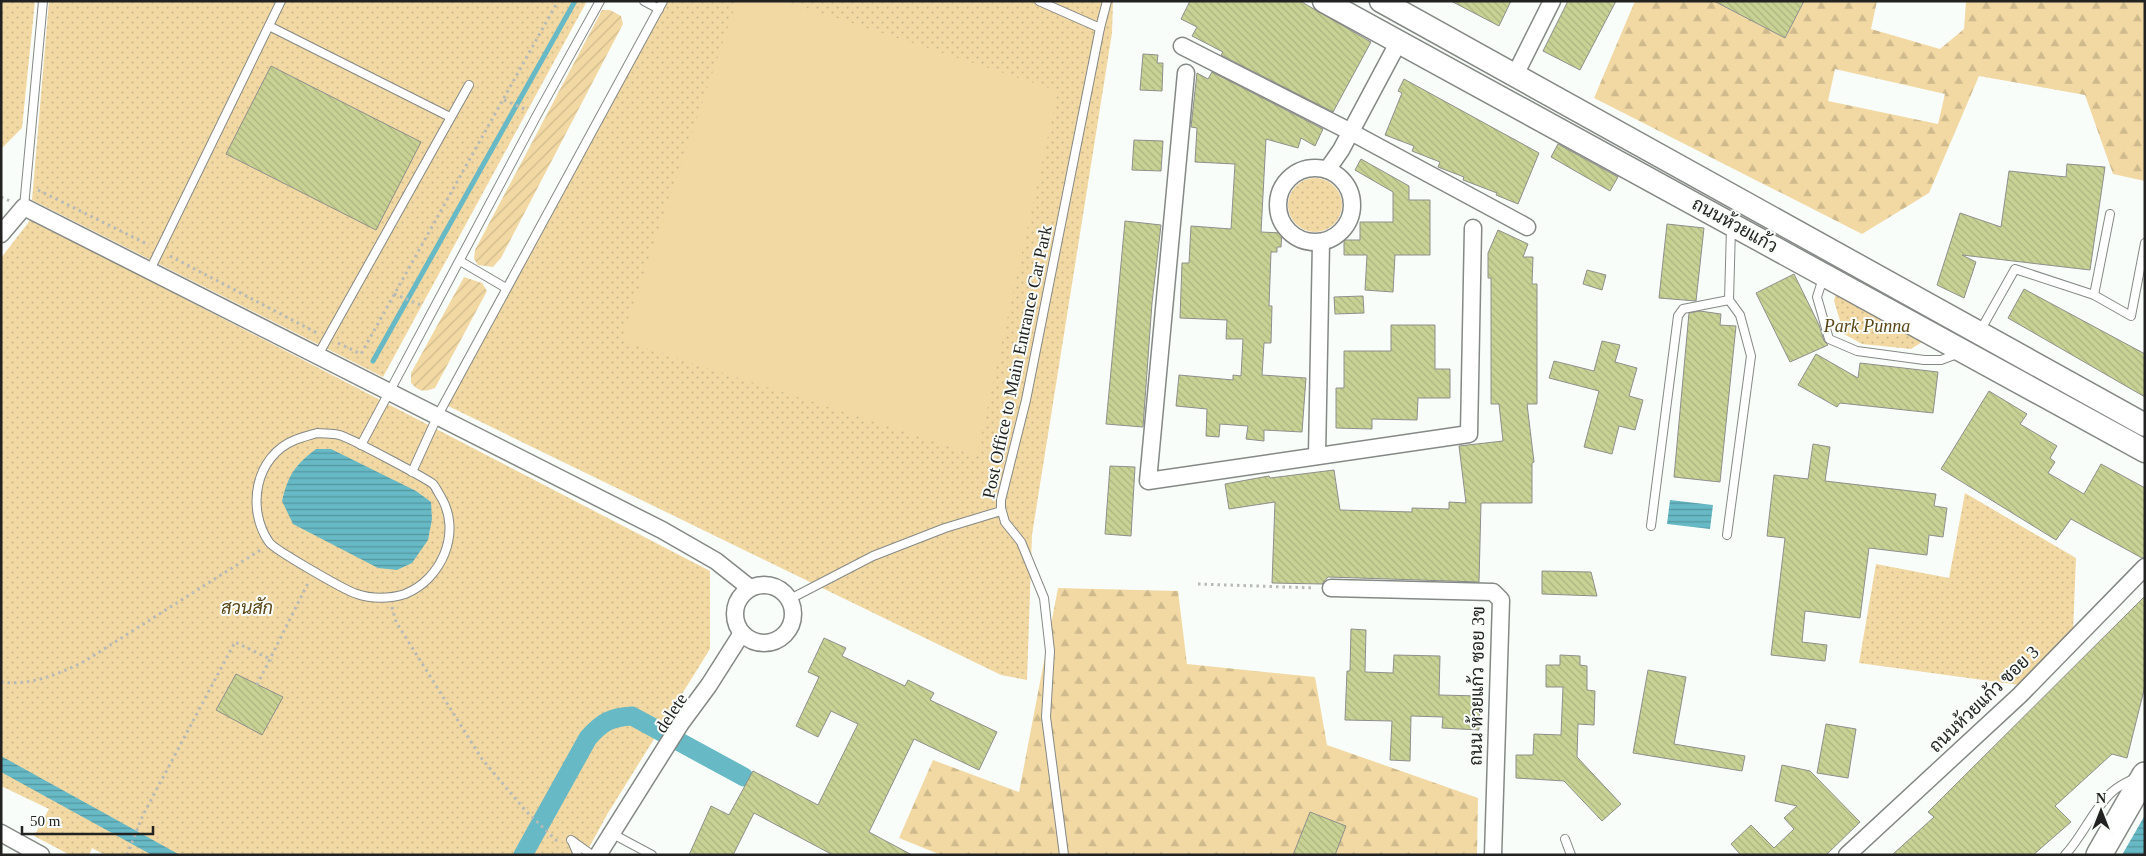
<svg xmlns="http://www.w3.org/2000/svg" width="2146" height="856" viewBox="0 0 2146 856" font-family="'Times New Roman',Sarabun,serif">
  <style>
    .grass { fill: url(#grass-dots) }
    .forest { fill: url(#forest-firs); fill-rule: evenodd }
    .garden { fill: url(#garden-furrows) }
    .pitch { fill: #f2d9a4 }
    .water { fill: url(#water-rules) }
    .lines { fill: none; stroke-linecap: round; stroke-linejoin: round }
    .stream { stroke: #66b9c5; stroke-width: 5 }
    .canal { stroke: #66b9c5; stroke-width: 19 }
    .building { fill: url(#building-back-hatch); stroke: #8e8f8b }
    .service-casing { stroke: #858985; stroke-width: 10 }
    .minor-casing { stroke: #858985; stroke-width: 19 }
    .secondary-casing { stroke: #858985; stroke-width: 25 }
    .primary-casing { stroke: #858985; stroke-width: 28 }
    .path { stroke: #b7bab7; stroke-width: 3; stroke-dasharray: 2.5 4; stroke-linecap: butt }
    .service { stroke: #fff; stroke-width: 8 }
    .minor { stroke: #fff; stroke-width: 16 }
    .secondary { stroke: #fff; stroke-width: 22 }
    .primary { stroke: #fff; stroke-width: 25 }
    .labels { text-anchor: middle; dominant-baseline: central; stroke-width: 4; stroke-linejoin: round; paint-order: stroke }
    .street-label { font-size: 18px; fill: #212221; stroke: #f9fdf9 }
    .park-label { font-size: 18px; font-style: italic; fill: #5a4618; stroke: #f9fdf9 }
  </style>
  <defs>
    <pattern id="grass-dots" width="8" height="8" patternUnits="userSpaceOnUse" patternTransform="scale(1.25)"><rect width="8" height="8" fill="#f2d9a4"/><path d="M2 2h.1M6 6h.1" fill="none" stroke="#cfba8d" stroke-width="1.8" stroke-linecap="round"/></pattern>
    <pattern id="forest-firs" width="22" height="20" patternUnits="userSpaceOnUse" patternTransform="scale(1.25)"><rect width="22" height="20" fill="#f2d9a4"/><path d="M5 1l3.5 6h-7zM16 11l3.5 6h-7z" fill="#cfba8d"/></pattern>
    <pattern id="garden-furrows" width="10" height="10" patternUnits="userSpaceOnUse" patternTransform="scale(1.25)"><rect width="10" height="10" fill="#f2d9a4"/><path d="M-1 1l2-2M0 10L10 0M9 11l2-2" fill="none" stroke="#cfba8d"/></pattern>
    <pattern id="water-rules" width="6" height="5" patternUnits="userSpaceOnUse" patternTransform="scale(1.25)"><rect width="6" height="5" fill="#66b9c5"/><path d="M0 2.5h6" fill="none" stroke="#5496a0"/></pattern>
    <pattern id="building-back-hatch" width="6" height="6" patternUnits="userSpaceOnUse" patternTransform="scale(1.25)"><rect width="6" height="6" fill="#c8d294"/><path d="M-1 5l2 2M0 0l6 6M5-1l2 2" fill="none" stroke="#acb47f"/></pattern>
  </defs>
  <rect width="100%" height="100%" fill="#f9fdf9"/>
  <g class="grass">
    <polygon points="1,1 35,1 22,128 1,149"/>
    <polygon points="49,1 587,1 383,377 32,200"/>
    <polygon points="663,1 1113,1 1112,33 1032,535 1027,680 1001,675 444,404"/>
    <circle cx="1315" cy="205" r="27"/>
    <polygon points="31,219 710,571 710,649 608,813 585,855 105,855 92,848 89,855 70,855 34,836 49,809 1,786 1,258"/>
    <polygon points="1837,288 1927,339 1911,349 1862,344 1844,334 1834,301"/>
    <polygon points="1965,493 2076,558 2073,632 2019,685 1859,663 1876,564 1949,578"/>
  </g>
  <g class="forest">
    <path d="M1635,1H1714L1785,38L1804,1H1877L1871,29L1940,49L1964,29L1966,1H2145V181L2113,174L2085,95L1979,76L1929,193L1862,234L1594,98ZM1835,69L1945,94L1938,124L1828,101Z"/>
    <polygon points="1058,588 1178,591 1187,664 1315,677 1327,745 1478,798 1477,855 941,855 899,838 933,760 1019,792"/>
  </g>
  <g class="garden">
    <polygon points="602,10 610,10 621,16 623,24 501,258 493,267 478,265 474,259 475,250"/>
    <path d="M464,277L482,283L487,291L435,388C424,392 419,392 411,383V373Z"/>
  </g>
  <polygon class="pitch" points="737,1 785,1 1058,91 977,455 621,340"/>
  <g class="water">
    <path d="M316,449H331L416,491L431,502L432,519L428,540L412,563L397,570L378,568L293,524L282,501C288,475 295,465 316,449Z"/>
    <polygon points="1670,500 1713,505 1710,529 1667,524"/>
    <polygon points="1,756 180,855 152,855 1,772"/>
    <polygon points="2145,815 2145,855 2122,855"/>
  </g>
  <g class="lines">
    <polyline class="stream" points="373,361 575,1"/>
    <path class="canal" d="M523,855L588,738C602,722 611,717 632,716L744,777"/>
  </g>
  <g class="building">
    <polygon points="1190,1 1300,1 1371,42 1333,112 1221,55 1223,52 1192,36 1197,27 1181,19"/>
    <polygon points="1451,1 1511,1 1499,26"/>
    <polygon points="1568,1 1616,1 1580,70 1543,51"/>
    <polygon points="1714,1 1804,1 1785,38"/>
    <polygon points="1143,54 1158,55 1157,63 1163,63 1162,91 1140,90"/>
    <polygon points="271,66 421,142 376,230 226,154"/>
    <polygon points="1212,72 1323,129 1315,146 1301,138 1298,148 1266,139 1261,232 1282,233 1281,247 1277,247 1277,252 1271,252 1269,306 1272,306 1271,343 1264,343 1262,375 1306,378 1302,432 1264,430 1264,441 1246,439 1248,426 1220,424 1219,437 1206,436 1207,409 1176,406 1179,375 1233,380 1233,375 1241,376 1243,339 1226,339 1227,320 1180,318 1182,263 1189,263 1191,226 1231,229 1235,164 1195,162 1197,128 1191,127 1197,73 1208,79"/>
    <polygon points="1404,79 1539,153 1518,204 1496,195 1497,193 1463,180 1464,177 1438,167 1440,162 1412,151 1414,146 1385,135 1402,93 1398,91"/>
    <polygon points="1134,140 1163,141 1161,171 1132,170"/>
    <polygon points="1558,144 1618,177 1610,191 1551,157"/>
    <polygon points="1361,159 1409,186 1409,200 1430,200 1430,255 1395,255 1393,292 1365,290 1367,255 1344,255 1344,240 1360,240 1360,222 1393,222 1393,192 1355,170"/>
    <polygon points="2067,164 2105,167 2090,270 1962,255 1976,262 1964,298 1937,285 1960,213 2001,227 2009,171 2066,177"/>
    <polygon points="1125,221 1161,225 1152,303 1143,427 1106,424"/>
    <polygon points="1667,224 1704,228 1696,301 1659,298"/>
    <polygon points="1498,230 1528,244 1523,257 1533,257 1532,284 1537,284 1537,404 1527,404 1534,462 1532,463 1532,503 1481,503 1479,582 1328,577 1322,584 1272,583 1275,502 1229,509 1225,484 1269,476 1270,478 1334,470 1340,510 1412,512 1412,508 1449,509 1449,502 1466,503 1459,446 1503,441 1499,404 1491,404 1491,278 1488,278 1488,253"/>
    <polygon points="1587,270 1606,275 1602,290 1583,284"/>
    <polygon points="1794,274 1819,325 1824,341 1828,345 1790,362 1756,293"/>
    <polygon points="2024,289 2145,354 2145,397 2008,318"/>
    <polygon points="1363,296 1364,313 1335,314 1334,297"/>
    <polygon points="1700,311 1721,314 1720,325 1736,326 1720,482 1674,477 1689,313"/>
    <polygon points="1391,325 1435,325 1435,369 1450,369 1450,398 1418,398 1417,420 1372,419 1372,429 1336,428 1336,388 1344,388 1344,351 1391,351"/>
    <polygon points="1602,341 1620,345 1615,362 1637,368 1629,396 1643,400 1635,430 1619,426 1612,454 1584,447 1599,391 1549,378 1554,361 1594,371"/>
    <polygon points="1816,354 1858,378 1860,363 1938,372 1933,413 1840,403 1837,407 1798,385"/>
    <polygon points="1989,391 2027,414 2020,424 2057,446 2050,458 2055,462 2048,473 2084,494 2101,464 2145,488 2145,557 2142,558 2071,519 2056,540 1941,469"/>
    <polygon points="1813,444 1830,447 1825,481 1936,494 1934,506 1947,508 1943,537 1929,535 1927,555 1869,548 1860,618 1805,611 1802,642 1827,645 1825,661 1771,655 1785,538 1767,536 1774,475 1808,479"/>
    <polygon points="1110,466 1135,467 1131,536 1105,534"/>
    <polygon points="1542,571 1591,572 1597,596 1542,594"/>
    <polygon points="2145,596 2145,686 2127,758 2112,754 2055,806 2071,822 2033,855 1892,855 1934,817 1928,812"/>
    <polygon points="1351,629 1366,630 1365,672 1393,673 1394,655 1440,656 1439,695 1480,696 1479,730 1442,728 1443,717 1411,716 1410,761 1390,760 1392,721 1345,720 1347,671 1350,671"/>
    <polygon points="824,638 846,648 842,656 905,686 908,680 934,693 930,700 997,732 979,770 914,739 869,832 912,855 833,855 754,813 733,855 689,855 711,806 729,815 753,771 818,805 858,724 831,711 818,737 796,726 819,677 808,672"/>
    <polygon points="1560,655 1580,656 1580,665 1587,666 1587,690 1595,691 1594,725 1578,724 1577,757 1621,804 1602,821 1564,781 1516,778 1516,755 1533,755 1534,734 1561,735 1563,687 1546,687 1546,665 1560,665"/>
    <polygon points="1648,670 1686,677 1674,744 1745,756 1742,771 1633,753"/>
    <polygon points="236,674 283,697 262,735 216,710"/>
    <polygon points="1826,724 1856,729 1848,778 1817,773"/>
    <polygon points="1782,765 1810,771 1860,822 1826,855 1741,855 1731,844 1751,825 1774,848 1794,829 1784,818 1797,806 1775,801"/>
    <polygon points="1310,812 1346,826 1335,855 1293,855"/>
  </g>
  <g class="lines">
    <defs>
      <g id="service">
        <polyline points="644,1 659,9"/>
        <polyline points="269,26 450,117"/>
        <polyline points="1100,28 1107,1"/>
        <polyline points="24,207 43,1"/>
        <polyline points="460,261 506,288"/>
        <polyline points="150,270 281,1"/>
        <polyline points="1823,278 1817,297 1829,339 1857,351 1924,360 1941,360 1957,354"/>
        <polyline points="2094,295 2110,214"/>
        <polyline points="1980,331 2015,269 2094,295 2131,316 2145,243"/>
        <polyline points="318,355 469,85"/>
        <path d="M317,433C324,434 332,433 339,435C347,436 427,479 433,484C436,487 438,493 441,497C462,532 442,579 405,594C390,599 371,599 357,594C346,591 273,549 269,542C246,509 255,456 295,440C302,437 310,435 317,433Z"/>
        <polyline points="361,445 537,115 600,1"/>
        <polyline points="412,472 438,415 663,1"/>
        <polyline points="1001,508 1005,522 1021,542 1044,598 1050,651 1046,717 1064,855"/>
        <polyline points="1651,526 1678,316 1683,309 1729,300"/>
        <polyline points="1727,535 1751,356 1740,315 1729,300 1731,228"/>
        <path d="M741,635L742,633C719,596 765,565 790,599L873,556L945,528L1001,511V500L1026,400L1100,28L1039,1"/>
        <polyline points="611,833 652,855"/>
        <polyline points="1565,839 1571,855"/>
        <polyline points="571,840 592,855"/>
        <polyline points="572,841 578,855"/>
        <path d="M2065,855C2083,836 2093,809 2112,792C2118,786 2127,782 2135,778"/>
      </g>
      <g id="minor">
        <polyline points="1182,46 1351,132 1527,227"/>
        <polyline points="1186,73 1148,481 1469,434 1473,228"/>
        <polyline points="1515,75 1552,1"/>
        <circle cx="1315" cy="205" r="37"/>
        <polyline points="1327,170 1341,150 1398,43"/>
        <polyline points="1,234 24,207 662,530 716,561 750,588"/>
        <polyline points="1317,456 1321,242"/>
        <circle cx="764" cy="614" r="29"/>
        <polyline points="1331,588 1493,592 1501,600 1493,855"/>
        <polyline points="1,833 41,855"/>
        <polyline points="598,855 681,723 709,685 742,633"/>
        <polyline points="1847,855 2020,695 2145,567"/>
      </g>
      <g id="secondary">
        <polyline points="1324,1 2145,451"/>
        <polyline points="1381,1 2145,425"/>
      </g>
      <polyline id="primary" points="2099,855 2145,775"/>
    </defs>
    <use href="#service" class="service-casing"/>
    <use href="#minor" class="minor-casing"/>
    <use href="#secondary" class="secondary-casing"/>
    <use href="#primary" class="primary-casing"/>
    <g class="path">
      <polyline points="504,100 527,110"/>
      <polyline points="38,190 149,245"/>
      <polyline points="1,197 10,201"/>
      <polyline points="170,256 317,333"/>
      <polyline points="394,294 423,306"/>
      <polyline points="338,343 361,354 558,1"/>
      <polyline points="1198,584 1315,588"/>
      <polyline points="392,607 396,622 482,759 525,810 559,843"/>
      <path d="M755,641C777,646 793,632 793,610"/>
      <path d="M1,682C31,686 59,674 85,661L262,549"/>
      <polyline points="257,685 309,581"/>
      <polyline points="127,855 143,815 235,642 272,660"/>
    </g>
    <use href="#service" class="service"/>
    <use href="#minor" class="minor"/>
    <use href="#secondary" class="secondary"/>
    <use href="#primary" class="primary"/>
  </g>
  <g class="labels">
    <g class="street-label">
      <text transform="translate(1735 225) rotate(29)">ถนนห้วยแก้ว</text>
      <text transform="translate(1017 362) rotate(-78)">Post Office to Main Entrance Car Park</text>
      <text transform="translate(1477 686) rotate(-89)">ถนน ห้วยแก้ว ซอย 3ข</text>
      <text transform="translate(1984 699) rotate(-44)">ถนนห้วยแก้ว ซอย 3</text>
      <text transform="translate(671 713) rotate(-57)">delete</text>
    </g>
    <g class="park-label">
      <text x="1867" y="326">Park Punna</text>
      <text x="247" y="608">สวนสัก</text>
    </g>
  </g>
  <rect width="2146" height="856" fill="none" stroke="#212221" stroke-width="5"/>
  <g transform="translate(2101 811)" stroke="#f9fdf9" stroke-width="4" paint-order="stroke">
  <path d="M0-4L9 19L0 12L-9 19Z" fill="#212221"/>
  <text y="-8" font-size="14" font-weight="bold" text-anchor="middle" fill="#212221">N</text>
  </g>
  <path d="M22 826v8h131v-8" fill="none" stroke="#212221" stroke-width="2.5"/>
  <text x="30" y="826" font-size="15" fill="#212221" stroke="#f9fdf9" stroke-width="4" paint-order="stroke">50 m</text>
</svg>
